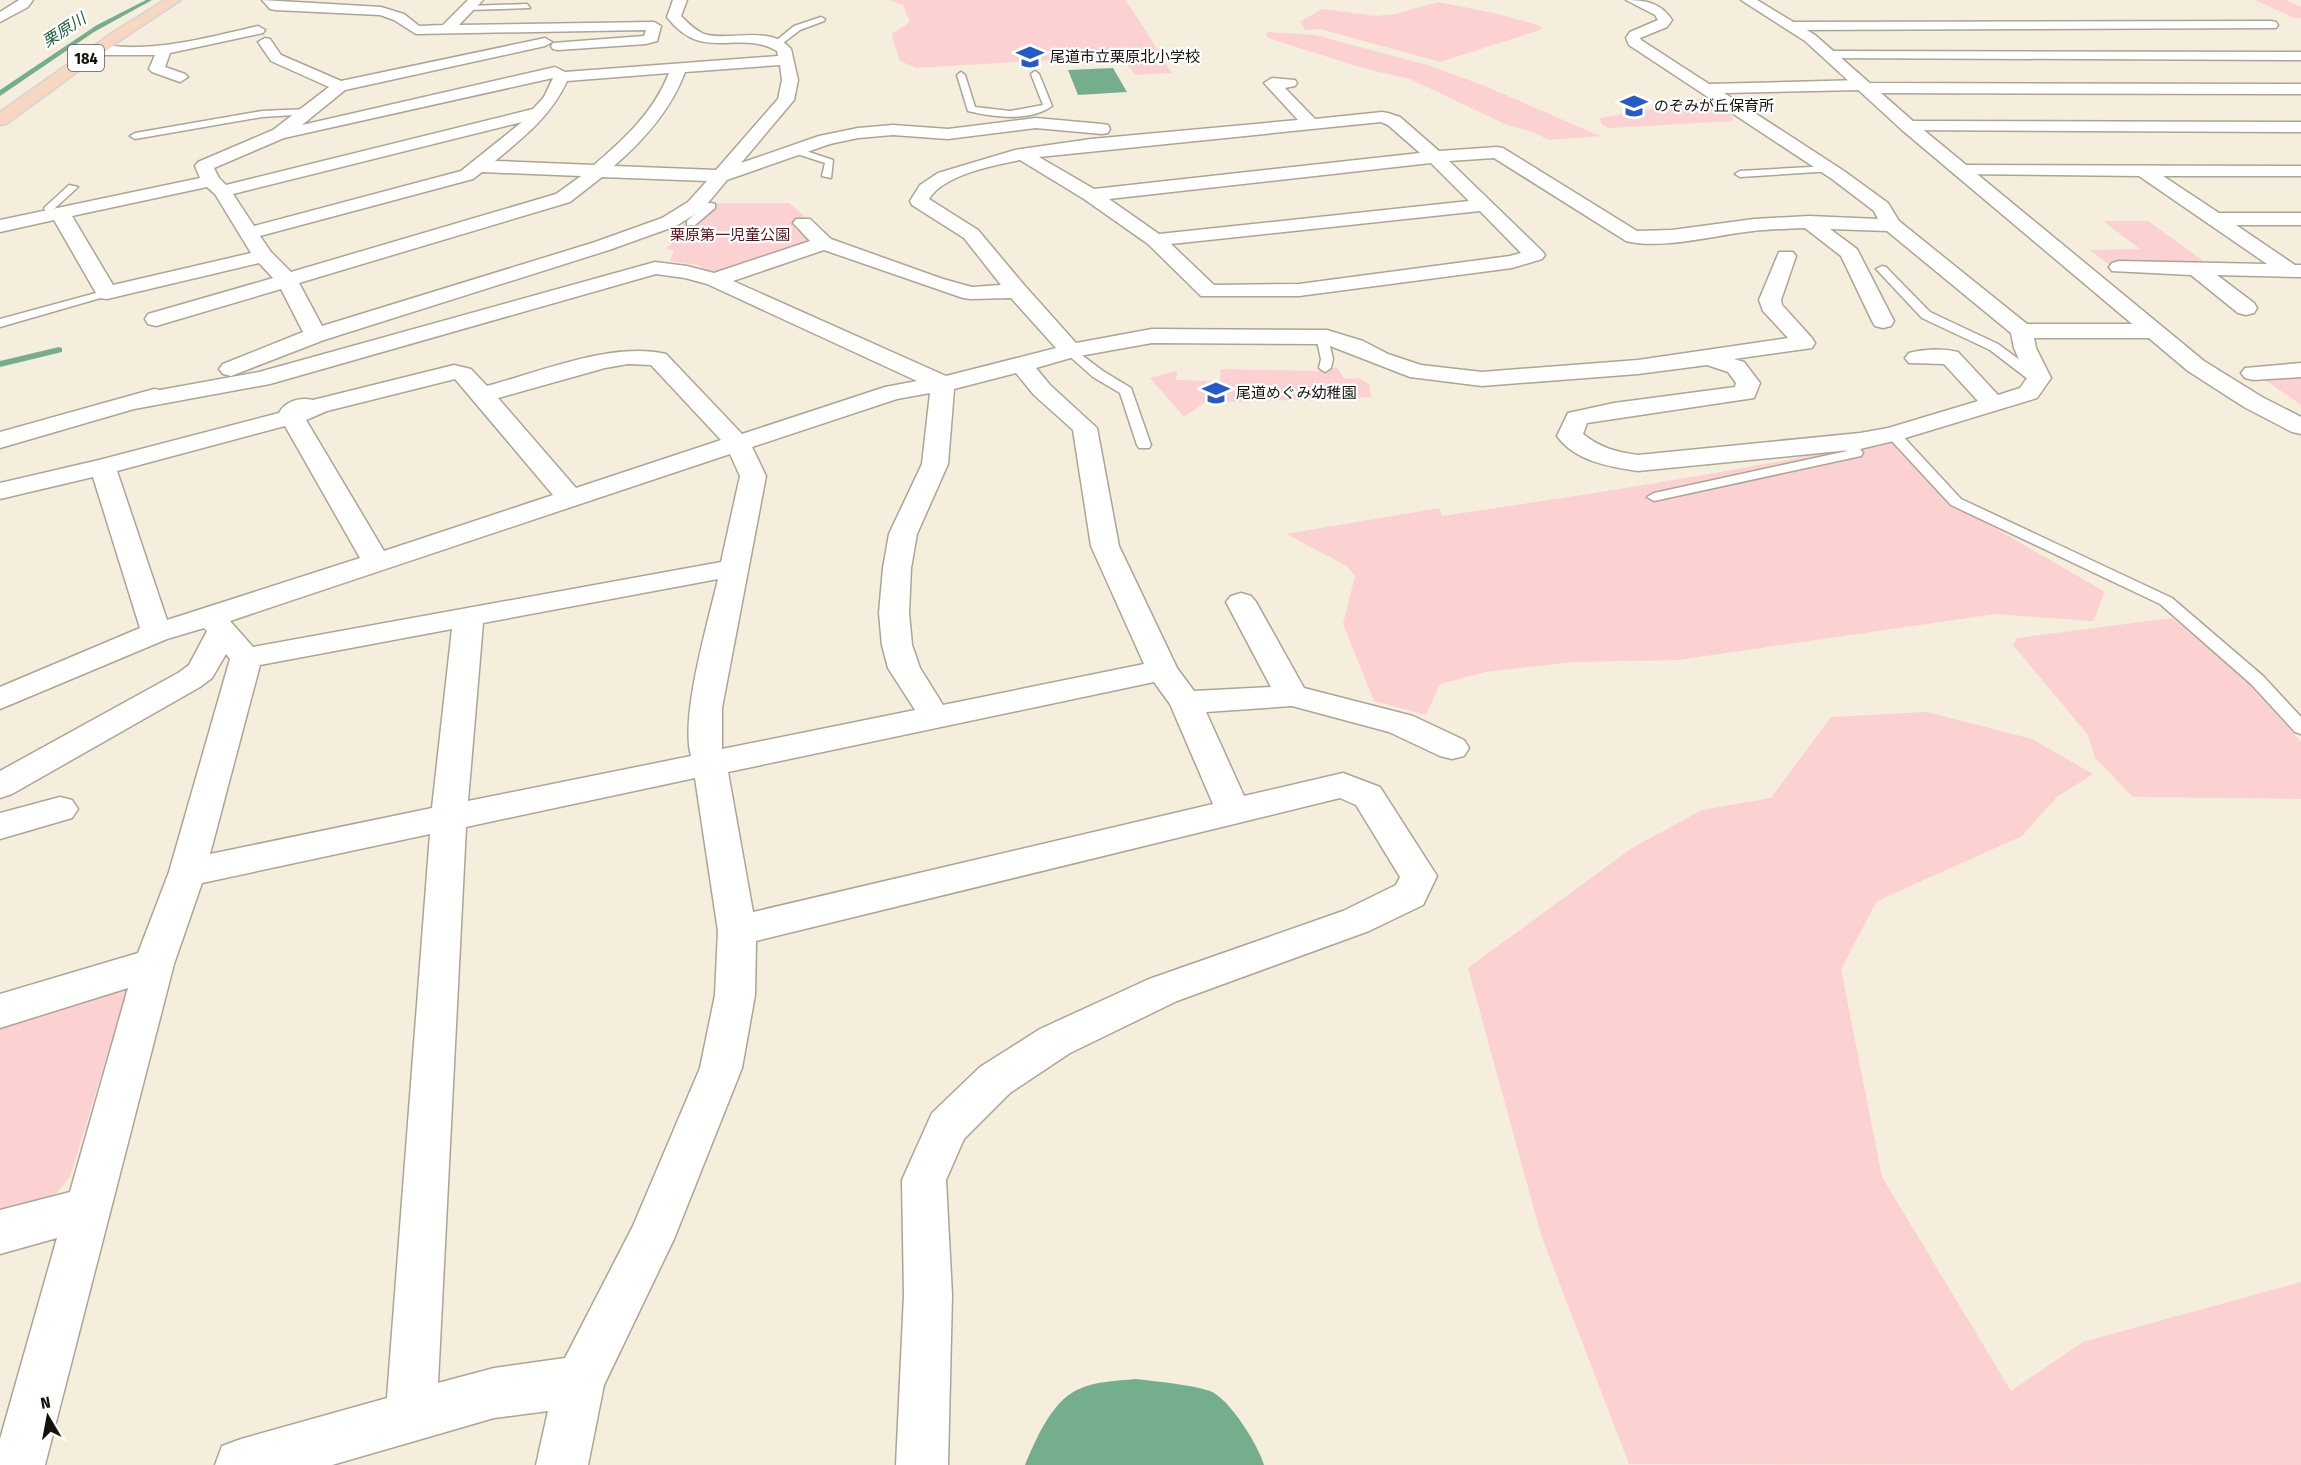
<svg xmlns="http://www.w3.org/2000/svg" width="2301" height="1465" viewBox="0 0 2301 1465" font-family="'Fira Sans Condensed','Noto Sans JP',sans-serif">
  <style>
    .green { fill: #fbd2d1 }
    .water { fill: #74ae8d }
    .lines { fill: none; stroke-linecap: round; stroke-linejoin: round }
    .stream { fill: #74ae8d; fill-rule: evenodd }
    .service-casing { stroke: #aca595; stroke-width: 3 }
    .minor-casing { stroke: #aca595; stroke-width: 3 }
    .tertiary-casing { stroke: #aca595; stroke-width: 3 }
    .trunk-casing { stroke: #d5d4d3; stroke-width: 3 }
    .service { fill: #fff; fill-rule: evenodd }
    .minor { fill: #fff; fill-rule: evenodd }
    .tertiary { fill: #fff; fill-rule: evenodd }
    .trunk { fill: #f7d7c2; fill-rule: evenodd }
    .labels { text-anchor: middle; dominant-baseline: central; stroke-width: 4.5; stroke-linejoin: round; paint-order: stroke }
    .far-poi-label { font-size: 15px; fill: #14120c; stroke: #fff; text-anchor: start }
    .far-park-label { font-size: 15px; fill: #5c0f19; stroke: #fff }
    .far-water-label { font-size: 16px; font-style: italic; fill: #1b5f3e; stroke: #fff }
    .shield { fill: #fff; stroke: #5a5955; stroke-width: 1.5 }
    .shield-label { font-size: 16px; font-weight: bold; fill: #14120c }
  </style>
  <rect width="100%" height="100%" fill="#f5eedc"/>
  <g class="green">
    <polygon points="889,0 1126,0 1172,73 1135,75 1121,56 916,68 900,61 892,37 893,33 910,22 903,5"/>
    <polygon points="2255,0 2285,0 2301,7 2301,18 2294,18"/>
    <polygon points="1438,2 1494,13 1538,25 1543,29 1440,62 1320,29 1305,30 1300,22 1322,9 1377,16 1395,14"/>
    <polygon points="1269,32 1315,35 1431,66 1485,86 1600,136 1549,140 1533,132 1507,125 1410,79 1366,69 1268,38 1266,34"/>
    <polygon points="1712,97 1734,111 1731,115 1734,121 1609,128 1601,124 1600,118 1691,102 1690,101"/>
    <polygon points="718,203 789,203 810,221 806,236 809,242 710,275 698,265 670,261 674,250 666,249 677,237 669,233 687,222 695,224"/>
    <polygon points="2103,221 2148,221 2212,267 2110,265 2090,250 2140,249"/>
    <polygon points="1337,367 1344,379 1359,378 1369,384 1371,397 1204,403 1184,417 1150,378 1177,371 1176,380 1220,381 1221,369 1320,371"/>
    <polygon points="2301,376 2301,405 2261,377"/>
    <path d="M1891,439L1952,503L2105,592L2093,621L1995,614L1678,660L1573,662L1485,672L1440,684L1426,715L1374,701L1343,624L1355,576L1347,566L1286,534L1439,508L1442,516C1592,494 1742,471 1891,439Z"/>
    <polygon points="2172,618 2247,680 2301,742 2301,799 2133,797 2095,758 2088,735 2013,645 2017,638"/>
    <polygon points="1927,712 2032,739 2093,774 2057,797 2022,836 1877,901 1841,969 1882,1177 2011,1391 2083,1342 2301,1282 2301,1465 1629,1464 1541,1235 1468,968 1632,848 1702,810 1771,798 1831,717"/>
    <path d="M129,983L72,1171C55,1205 34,1207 0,1216V1023Z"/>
  </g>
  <g class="water">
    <polygon points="146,0 152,0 94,32 0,96 0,90 97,25"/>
    <polygon points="1113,68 1127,92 1078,95 1068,70"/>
    <path d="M1136,1379C1160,1382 1187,1384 1210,1391C1229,1398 1259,1446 1264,1465H1025C1035,1441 1052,1401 1077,1390C1095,1381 1116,1381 1136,1379Z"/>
  </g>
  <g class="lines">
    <polygon class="stream" points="59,347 62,348 62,352 0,367 0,361"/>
    <defs>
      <g id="service">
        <polygon points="527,4 530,8 468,10 464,8 468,6"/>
        <polygon points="821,17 825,19 824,21 800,30 779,46 772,44 794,26"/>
        <path d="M1035,71L1039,74L1052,106C1030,122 993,117 968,111L957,75L961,72L965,75L975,107L1010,111L1043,105L1031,74Z"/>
        <polygon points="308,109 312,112 311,114 262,117 135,139 130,136 135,133 262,111"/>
        <polygon points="791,148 797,148 833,160 831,178 822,176 825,163 791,152"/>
        <polygon points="1829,166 1834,169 1832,171 1740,177 1735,174 1740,171"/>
        <polygon points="69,185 78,187 54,209 57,215 56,217 48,217 44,208"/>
        <polygon points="711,203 715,204 715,208 695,225 687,225 687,221 701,209 691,208 691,204"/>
        <polygon points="1882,266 1886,267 1930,312 1998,344 2043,377 2044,380 2043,383 2033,383 1990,350 1922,318 1878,271 1876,269"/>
        <polygon points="107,290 111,291 111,295 0,327 0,319"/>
        <polygon points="1322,333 1328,337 1333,359 1331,368 1325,372 1319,368 1321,359 1316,337"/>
        <polygon points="1071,347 1103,371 1131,388 1151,445 1149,448 1139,448 1137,445 1120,393 1093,377 1067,354 1065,351 1067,348"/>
        <polygon points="1893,430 1898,431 1961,499 2172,598 2263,676 2301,717 2301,734 2295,732 2251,684 2160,604 1951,505 1888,437 1886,434 1888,431"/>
        <path d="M1847,439C1854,441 1859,447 1863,453L1861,456L1654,501L1647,497L1654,493L1847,451L1840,443Z"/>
      </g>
      <g id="minor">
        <polygon points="19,0 33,0 28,7 0,22 0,12"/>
        <polygon points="262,0 381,7 404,14 419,26 443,25 468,0 483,0 459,25 654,22 661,26 657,41 646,44 558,50 553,49 551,46 553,43 644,36 646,30 416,34 394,20 380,15 275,10 270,9"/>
        <path d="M673,0H687L681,16C688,23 695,30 704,34C729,42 770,24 791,49L798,80L794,100L741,163L819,136L858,128L893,125L948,129L1036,118L1102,124L1108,125L1110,129L1108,133L1102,134L1036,128L948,139L893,135L858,138L830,144L727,180L702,210L676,226L609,250L324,340L231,376L223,374L219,369L223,364L303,332L281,289L156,326L148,324L145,319L148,314L273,278L259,263L107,299L99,298L96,293L54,220L0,232V220L200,178L195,166L198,162L273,130L329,87L271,61L258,42L265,38L270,39L281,55L341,81L545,38L552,42L545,46L345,90L302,125L555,67L565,72L778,56L777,51C737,28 703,64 667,17ZM780,65L782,80L778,99L716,170L614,166C644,140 671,110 685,72ZM669,73C654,112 624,139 594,165L495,161C524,137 551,116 567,81ZM553,78L544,97L533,109L226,185L219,178L214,168L284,138ZM522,122L461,171L254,226L233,194ZM482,172L581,176L556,194L291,272L271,252L260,236L473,179ZM602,177L707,181L688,202L662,218L595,242L322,326L299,283L570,202ZM207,187L215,194L251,253L113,285L72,216Z"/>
        <path d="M1626,0C1646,0 1661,3 1672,20L1667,27L1640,38L1641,40L1709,84L1862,80L1869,83L2301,84V94L1866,93L1859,90L1724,93L1844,171L1888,203L1899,221L2027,324H2153L2161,326L2164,331L2161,336L2153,338H2034L2036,348L2051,378L2037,398L1902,439L1860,449L1638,471C1610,467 1575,461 1557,436L1568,413L1614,403L1735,387L1736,383L1728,372L1707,365L1638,374L1482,386L1410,377L1325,344L1152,343L1074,357L1036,368L1050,385L1097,428L1119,546L1177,668L1194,691L1271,687L1226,602L1231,596L1241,593L1251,596L1256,602L1304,688L1413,716L1464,740L1469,748L1464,756L1452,759L1440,756L1389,732L1292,706L1206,712L1244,796L1343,773L1380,787L1437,876L1423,905L1369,931L1177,1001L1070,1053L1010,1093L964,1139L946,1180L952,1295L948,1465H896L904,1295L902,1180L932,1113L980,1067L1040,1029L1149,979L1343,911L1396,885L1400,877L1356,805L1340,798L756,941L755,995L742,1068L674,1239L604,1385L588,1465H536L548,1411L494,1418L332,1465H215L222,1446L241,1439L387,1398L430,834L202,883L174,964L45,1465H0V1439L57,1238L0,1254V1210L70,1192L128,988L0,1028V994L138,953L169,872L230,659L226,654L212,678L200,687L12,794L0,798V771L178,673L189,665L207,631L204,628L167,639L0,709V687L140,628L93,477L0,499V483L99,460L279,413C285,401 300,397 313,400L454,365L471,369L487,386C539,372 613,341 666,354L742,434L885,387L917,381L707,284L685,278L656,274L270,384L134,409L0,448V432L154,389L160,390L259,372L655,262L687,266L714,273L810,241L793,223L796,219H810L831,239L943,279L972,287L1001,285L964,238L912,205L910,201L920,185L938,173L1015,150L1091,139L1298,120L1264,83L1272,78L1295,80L1297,83L1295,86L1285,88L1315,119L1382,112L1388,113L1400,117L1439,151L1497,147L1503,148L1637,231L1672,230L1754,219L1809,216L1878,219L1874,211L1832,179L1629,45L1626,38L1630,32L1658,20L1655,15ZM1381,122L1388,125L1420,153L1094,189L1039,157ZM1494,158L1626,241C1661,250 1716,235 1753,231C1770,229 1787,229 1805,228L1841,256L1872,321L1875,326L1883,328L1891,326L1894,321L1857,249L1830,229L1887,231L2011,333L2014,348L2027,378L2020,388L1998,395L1958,352C1943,348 1924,349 1909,353L1905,358L1909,363L1944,364L1978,401L1888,428L1860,433L1638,455C1617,452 1600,448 1583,434L1587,423L1754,398L1760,383L1744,362L1734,359L1812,348L1815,343L1812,338L1782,305L1781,300L1796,256L1793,252H1779L1759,300L1763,311L1788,338L1638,360L1482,372L1421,365L1388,354L1363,341L1327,330L1152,329L1076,343L1025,286L978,230L929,199C943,175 994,165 1020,160L1084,199L1148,244L1201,296H1299L1512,268L1542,259L1545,255L1542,251L1449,161ZM1431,163L1469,201L1159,234L1109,199ZM1480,211L1521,253L1510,256L1299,284L1214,285L1171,244ZM824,250L963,298L971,299L1011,298L1056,348L946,376L733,281ZM628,364L651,365L721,440L576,488L498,398L605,368ZM1016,373L1034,395L1073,430L1091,546L1144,664L943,705L920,668L912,645L909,613L911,568L917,534L948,464L954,389ZM455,379L553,495L384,551L306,420L327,411ZM930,393L922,464L889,534L883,568L879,613L882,645L888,668L915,710L722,749V708L766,476L752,447L897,399ZM285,426L360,558L167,620L117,471ZM730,454L740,476L721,562L253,647L230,621ZM718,579C708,623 680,716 691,756L468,801L483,623ZM452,629L432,808L210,854L260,665ZM1154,682L1170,704L1213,804L753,912L728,772ZM695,778L718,931L715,995L700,1068L633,1226L565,1358L494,1368L438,1383L466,827Z"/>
        <polygon points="2271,21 2276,22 2278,25 2276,28 1793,30 1786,26 1793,22"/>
        <path d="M258,26L265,30L263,33L170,53L165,67L185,74L188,77L180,82L152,72L149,69L155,55H95L88,51C95,43 126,48 138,47C178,46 218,35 258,26Z"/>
        <polygon points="1829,51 2301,52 2301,60 1824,58 1822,55 1824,52"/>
        <polygon points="1908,121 2301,122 2301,132 1902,130 1900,126"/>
        <polygon points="1960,165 2301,166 2301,176 2163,176 2219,213 2301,213 2301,225 2236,225 2295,265 2301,265 2301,277 2217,275 2254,303 2257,308 2254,313 2246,315 2238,313 2191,275 2112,271 2109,267 2112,263 2119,261 2267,264 2139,176 1954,174 1951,170 1954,166"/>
        <polygon points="2301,363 2301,377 2253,380 2245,378 2241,373 2245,368"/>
        <polygon points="60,797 72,800 78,809 72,818 0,839 0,813"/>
      </g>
      <polygon id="tertiary" points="1741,0 1757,0 1815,35 1914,122 2204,361 2262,397 2301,417 2301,434 2292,432 2244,407 2188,371 1902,130 1805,41"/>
      <polygon id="trunk" points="165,0 181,0 125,37 6,124 0,125 0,112 115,31"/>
    </defs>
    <use href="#service" class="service-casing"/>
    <use href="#minor" class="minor-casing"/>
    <use href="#tertiary" class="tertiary-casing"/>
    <use href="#trunk" class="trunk-casing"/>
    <use href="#service" class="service"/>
    <use href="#minor" class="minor"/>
    <use href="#tertiary" class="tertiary"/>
    <use href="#trunk" class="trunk"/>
  </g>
  <defs>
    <symbol id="school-bare" viewBox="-9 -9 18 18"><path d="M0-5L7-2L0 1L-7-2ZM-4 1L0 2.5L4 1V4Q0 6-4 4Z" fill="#255bc9" stroke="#fff" stroke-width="2.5" paint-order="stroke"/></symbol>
  </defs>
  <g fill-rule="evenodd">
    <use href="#school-bare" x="1011" y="38" width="38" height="38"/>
    <use href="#school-bare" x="1615" y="87" width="38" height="38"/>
    <use href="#school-bare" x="1197" y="374" width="38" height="38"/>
  </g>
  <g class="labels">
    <g class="far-poi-label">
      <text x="1050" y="57">尾道市立栗原北小学校</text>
      <text x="1654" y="106">のぞみが丘保育所</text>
      <text x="1236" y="393">尾道めぐみ幼稚園</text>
    </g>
    <g class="far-park-label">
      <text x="730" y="235">栗原第一児童公園</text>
    </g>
    <g class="far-water-label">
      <text transform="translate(64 30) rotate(-33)">栗原川</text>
    </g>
    <rect class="shield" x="68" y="45" width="36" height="26" rx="4.5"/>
    <g class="shield-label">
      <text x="86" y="58">184</text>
    </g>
  </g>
  <g transform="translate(48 1417) rotate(350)" stroke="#ffffff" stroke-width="4.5" paint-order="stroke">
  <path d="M0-4.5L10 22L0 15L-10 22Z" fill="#14120c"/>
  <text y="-9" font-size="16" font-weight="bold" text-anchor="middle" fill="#14120c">N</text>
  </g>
</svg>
